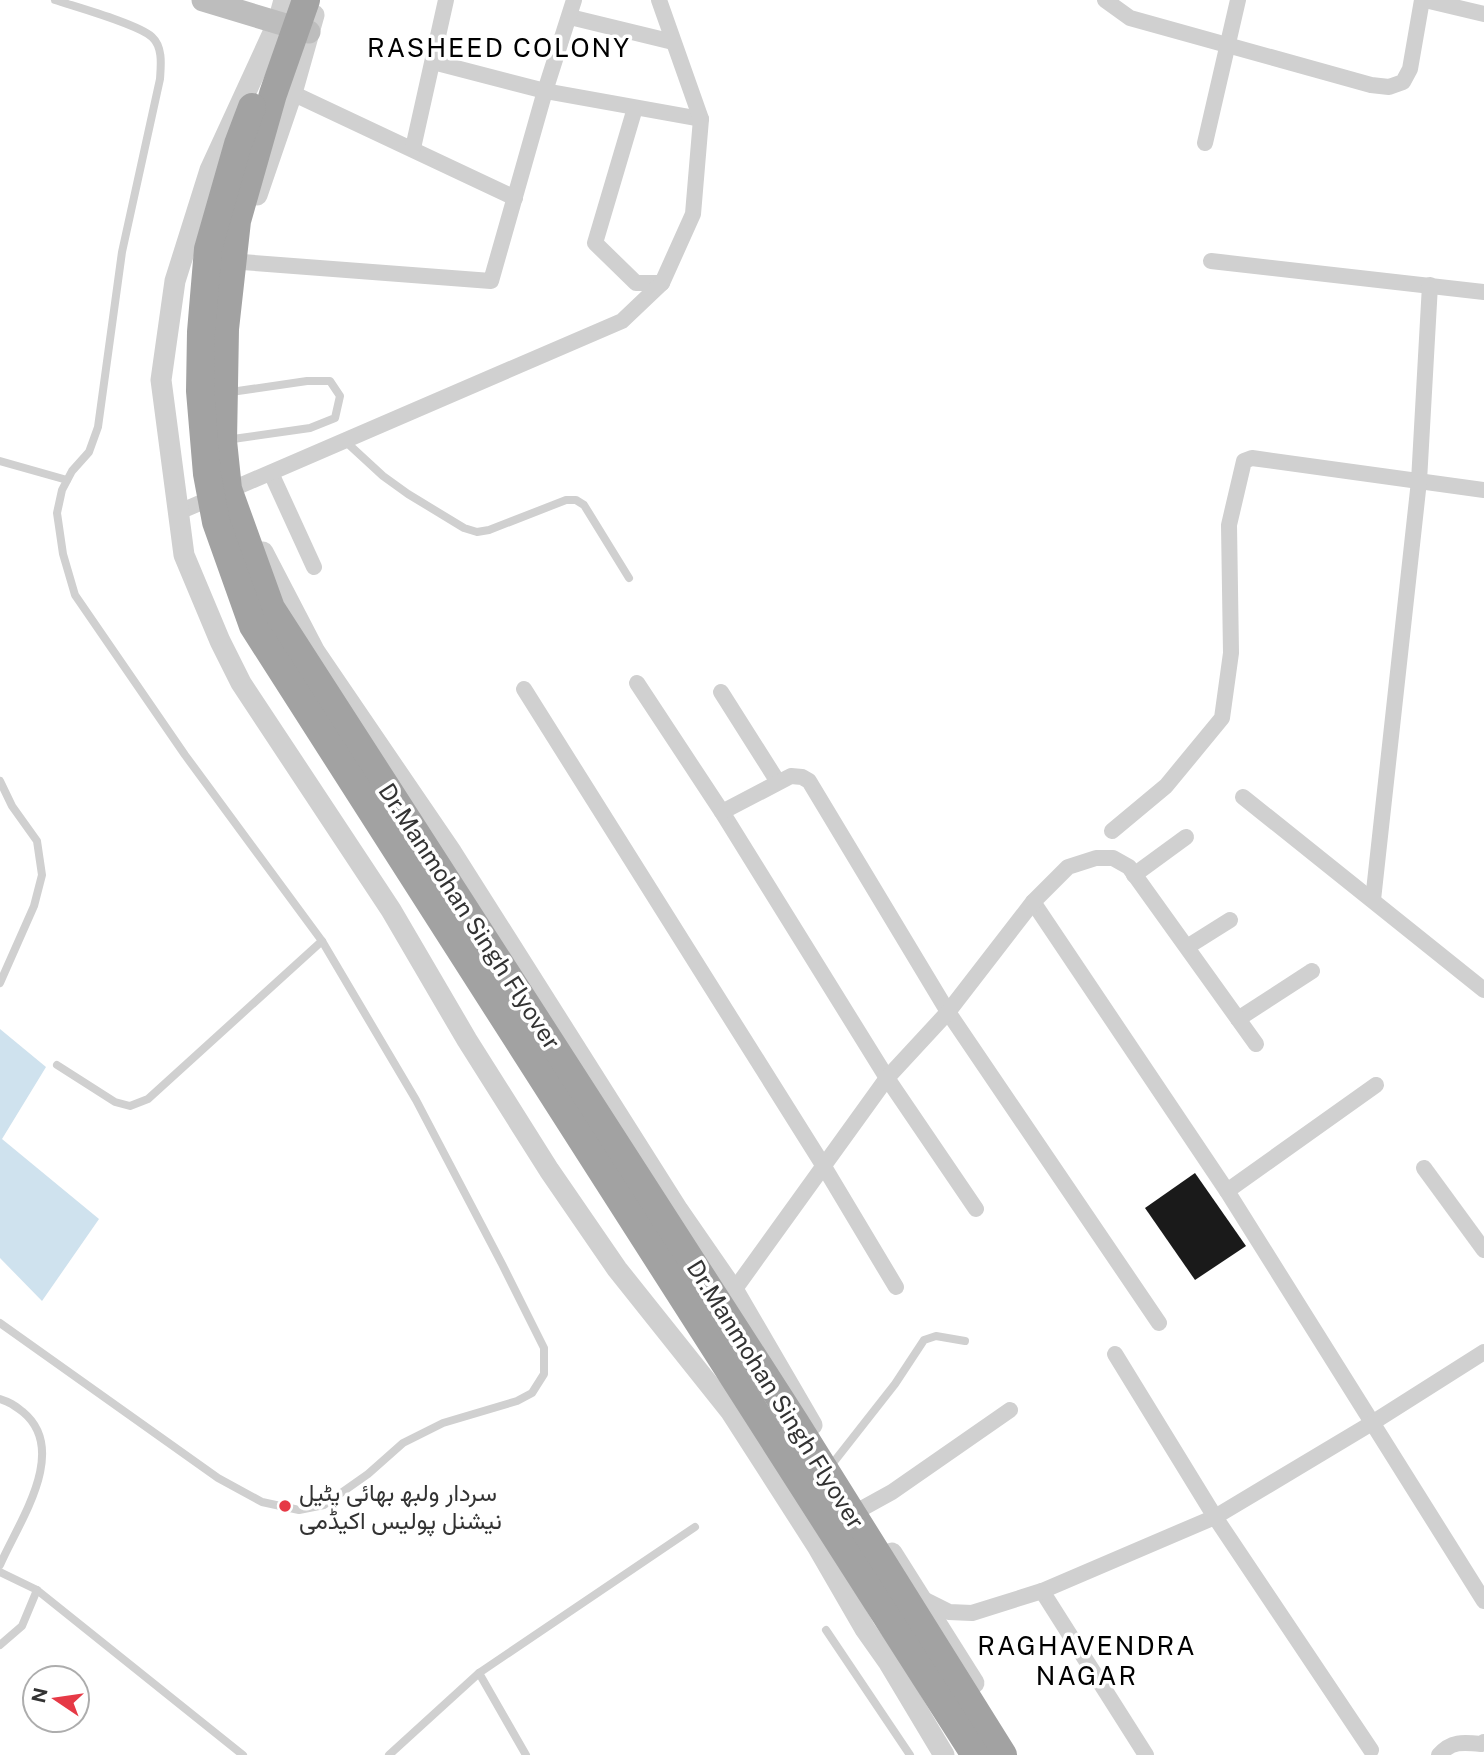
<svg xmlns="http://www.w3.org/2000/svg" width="1484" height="1755" viewBox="0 0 1484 1755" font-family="'Public Sans',Vazirmatn,sans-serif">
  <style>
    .water { fill: #cfe2ee }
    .building { fill: #1a1a1a }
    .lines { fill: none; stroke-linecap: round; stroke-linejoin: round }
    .service { stroke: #d0d0d0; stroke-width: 8 }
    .minor { stroke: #d0d0d0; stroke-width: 16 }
    .tertiary { stroke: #d0d0d0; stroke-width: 21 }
    .secondary { stroke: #bdbdbd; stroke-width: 23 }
    .trunk-bridge { stroke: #a2a2a2; stroke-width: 28 }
    .poi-dot { fill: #e63946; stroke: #fff; stroke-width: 2.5 }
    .labels { text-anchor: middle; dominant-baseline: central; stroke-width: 7; stroke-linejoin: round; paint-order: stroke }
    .street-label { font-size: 24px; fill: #333; stroke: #fff }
    .poi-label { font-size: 24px; fill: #333; stroke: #fff; text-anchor: start }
    .neighbourhood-label { font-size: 26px; letter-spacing: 2px; fill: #000; stroke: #fff }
  </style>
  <rect width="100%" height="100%" fill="#fff"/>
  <polygon class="water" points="0,1029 46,1067 2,1139 99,1219 42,1301 0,1258"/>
  <polygon class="building" points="1195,1173 1246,1246 1195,1280 1145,1208"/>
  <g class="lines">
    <g class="service">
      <polyline points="231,392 307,381 330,381 340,396 335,418 310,428 233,439"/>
      <polyline points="345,441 383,476 408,494 464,528 477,532 489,530 566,500 576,500 584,505 629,578"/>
      <polyline points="0,461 67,480"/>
      <polyline points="0,781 12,806 37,841 42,875 34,906 0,983"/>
      <polyline points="57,1065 115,1102 130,1106 148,1099 322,941"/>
      <path d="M0,1323L218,1478L262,1502L299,1510L324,1505L368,1474L403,1443L443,1423L517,1401L532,1393L544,1374V1348L502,1264L416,1100L322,941L185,755L75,595L63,554L57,513L62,490L72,471L89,452L98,427L122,252L160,79C161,65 163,47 152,37C138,24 76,7 55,0"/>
      <path d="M0,1399C10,1402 15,1406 23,1412C70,1451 18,1523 0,1565"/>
      <polyline points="833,1463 895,1384 924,1340 936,1336 965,1341"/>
      <polyline points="0,1572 37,1590 243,1755"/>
      <polyline points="826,1630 910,1755"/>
      <polyline points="0,1645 22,1626 37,1590"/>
      <polyline points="389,1755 479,1673"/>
      <polyline points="526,1755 479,1673 695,1527"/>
    </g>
    <g class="minor">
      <polyline points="1105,0 1130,18 1371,85 1389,87 1403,82 1410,69 1422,0"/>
      <polyline points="1425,0 1484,14"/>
      <polyline points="570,17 673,42"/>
      <polyline points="433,62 545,91 701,119"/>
      <polyline points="292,93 515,198"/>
      <polyline points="635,108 595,243 636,283 662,283"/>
      <polyline points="1205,143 1238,0"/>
      <polyline points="413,148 446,0"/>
      <polyline points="1211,261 1484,292"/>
      <polyline points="242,262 491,281 545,91 574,0"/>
      <polyline points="271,473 314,567"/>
      <polyline points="179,512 622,321 662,283 693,214 701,119 659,0"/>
      <polyline points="637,683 722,812 887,1078 976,1209"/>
      <polyline points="524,689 823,1165 896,1287"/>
      <polyline points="721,692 778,782"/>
      <polyline points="1243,797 1484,990"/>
      <polyline points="722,812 791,776 802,777 809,781 948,1012 1159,1323"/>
      <polyline points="1112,831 1166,786 1222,718 1231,653 1229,525 1244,461 1252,458 1484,490"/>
      <polyline points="1134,875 1186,837"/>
      <polyline points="1373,900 1419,481 1430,285"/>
      <polyline points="1033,902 1227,1191"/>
      <polyline points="1187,947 1230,920"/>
      <polyline points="1238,1019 1312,971"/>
      <polyline points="1376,1085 1227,1191 1484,1601"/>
      <polyline points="1424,1168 1484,1250"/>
      <polyline points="727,1300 887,1078 948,1012 1033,902 1068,867 1096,858 1113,858 1129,867 1256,1044"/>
      <polyline points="1115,1354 1215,1517 1371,1750"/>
      <polyline points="863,1508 892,1492 1010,1410"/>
      <polyline points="1042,1591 1146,1755"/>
      <polyline points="919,1597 949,1612 972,1613 1042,1591 1215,1517 1372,1423 1484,1352"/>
      <path d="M1439,1755C1451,1741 1463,1742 1481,1744L1484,1742"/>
    </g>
    <g class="tertiary">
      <polyline points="284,0 278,22 210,170 175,281 161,380 184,555 220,641 241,683 391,910 467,1040 549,1170 617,1269 731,1412 817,1546 865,1629 889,1663 944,1755"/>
      <polyline points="257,195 292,93 314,15"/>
      <polyline points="263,552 315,652 452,853 678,1210 734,1291 812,1425"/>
      <polyline points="892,1553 974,1683"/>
    </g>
    <polyline class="secondary" points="203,0 309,32"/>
    <g class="trunk-bridge">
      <polyline points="306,0 273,94 237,221 225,329 223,441 228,489 271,608 795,1422 1003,1755"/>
      <polyline points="252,107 238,144 208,249 201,332 200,391 207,474 216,522 253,626 975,1755"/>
    </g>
  </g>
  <circle class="poi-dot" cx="285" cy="1506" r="7"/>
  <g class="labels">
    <g class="street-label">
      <text transform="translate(470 916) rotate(57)">Dr.Manmohan Singh Flyover</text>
      <text transform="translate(776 1394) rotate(58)">Dr.Manmohan Singh Flyover</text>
    </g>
    <g class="poi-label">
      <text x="299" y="1492">سردار ولبھ بھائی پٹیل<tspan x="299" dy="28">نیشنل پولیس اکیڈمی</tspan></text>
    </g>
    <g class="neighbourhood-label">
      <text x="499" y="47">RASHEED COLONY</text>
      <text x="1087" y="1645">RAGHAVENDRA<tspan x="1087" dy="30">NAGAR</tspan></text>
    </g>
  </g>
  <g transform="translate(56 1699) rotate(283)"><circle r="33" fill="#ffffff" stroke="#adadad" stroke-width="2"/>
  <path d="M0-5L12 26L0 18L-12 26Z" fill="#e63946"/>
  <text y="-10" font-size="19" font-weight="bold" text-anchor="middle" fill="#333333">N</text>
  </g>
</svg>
